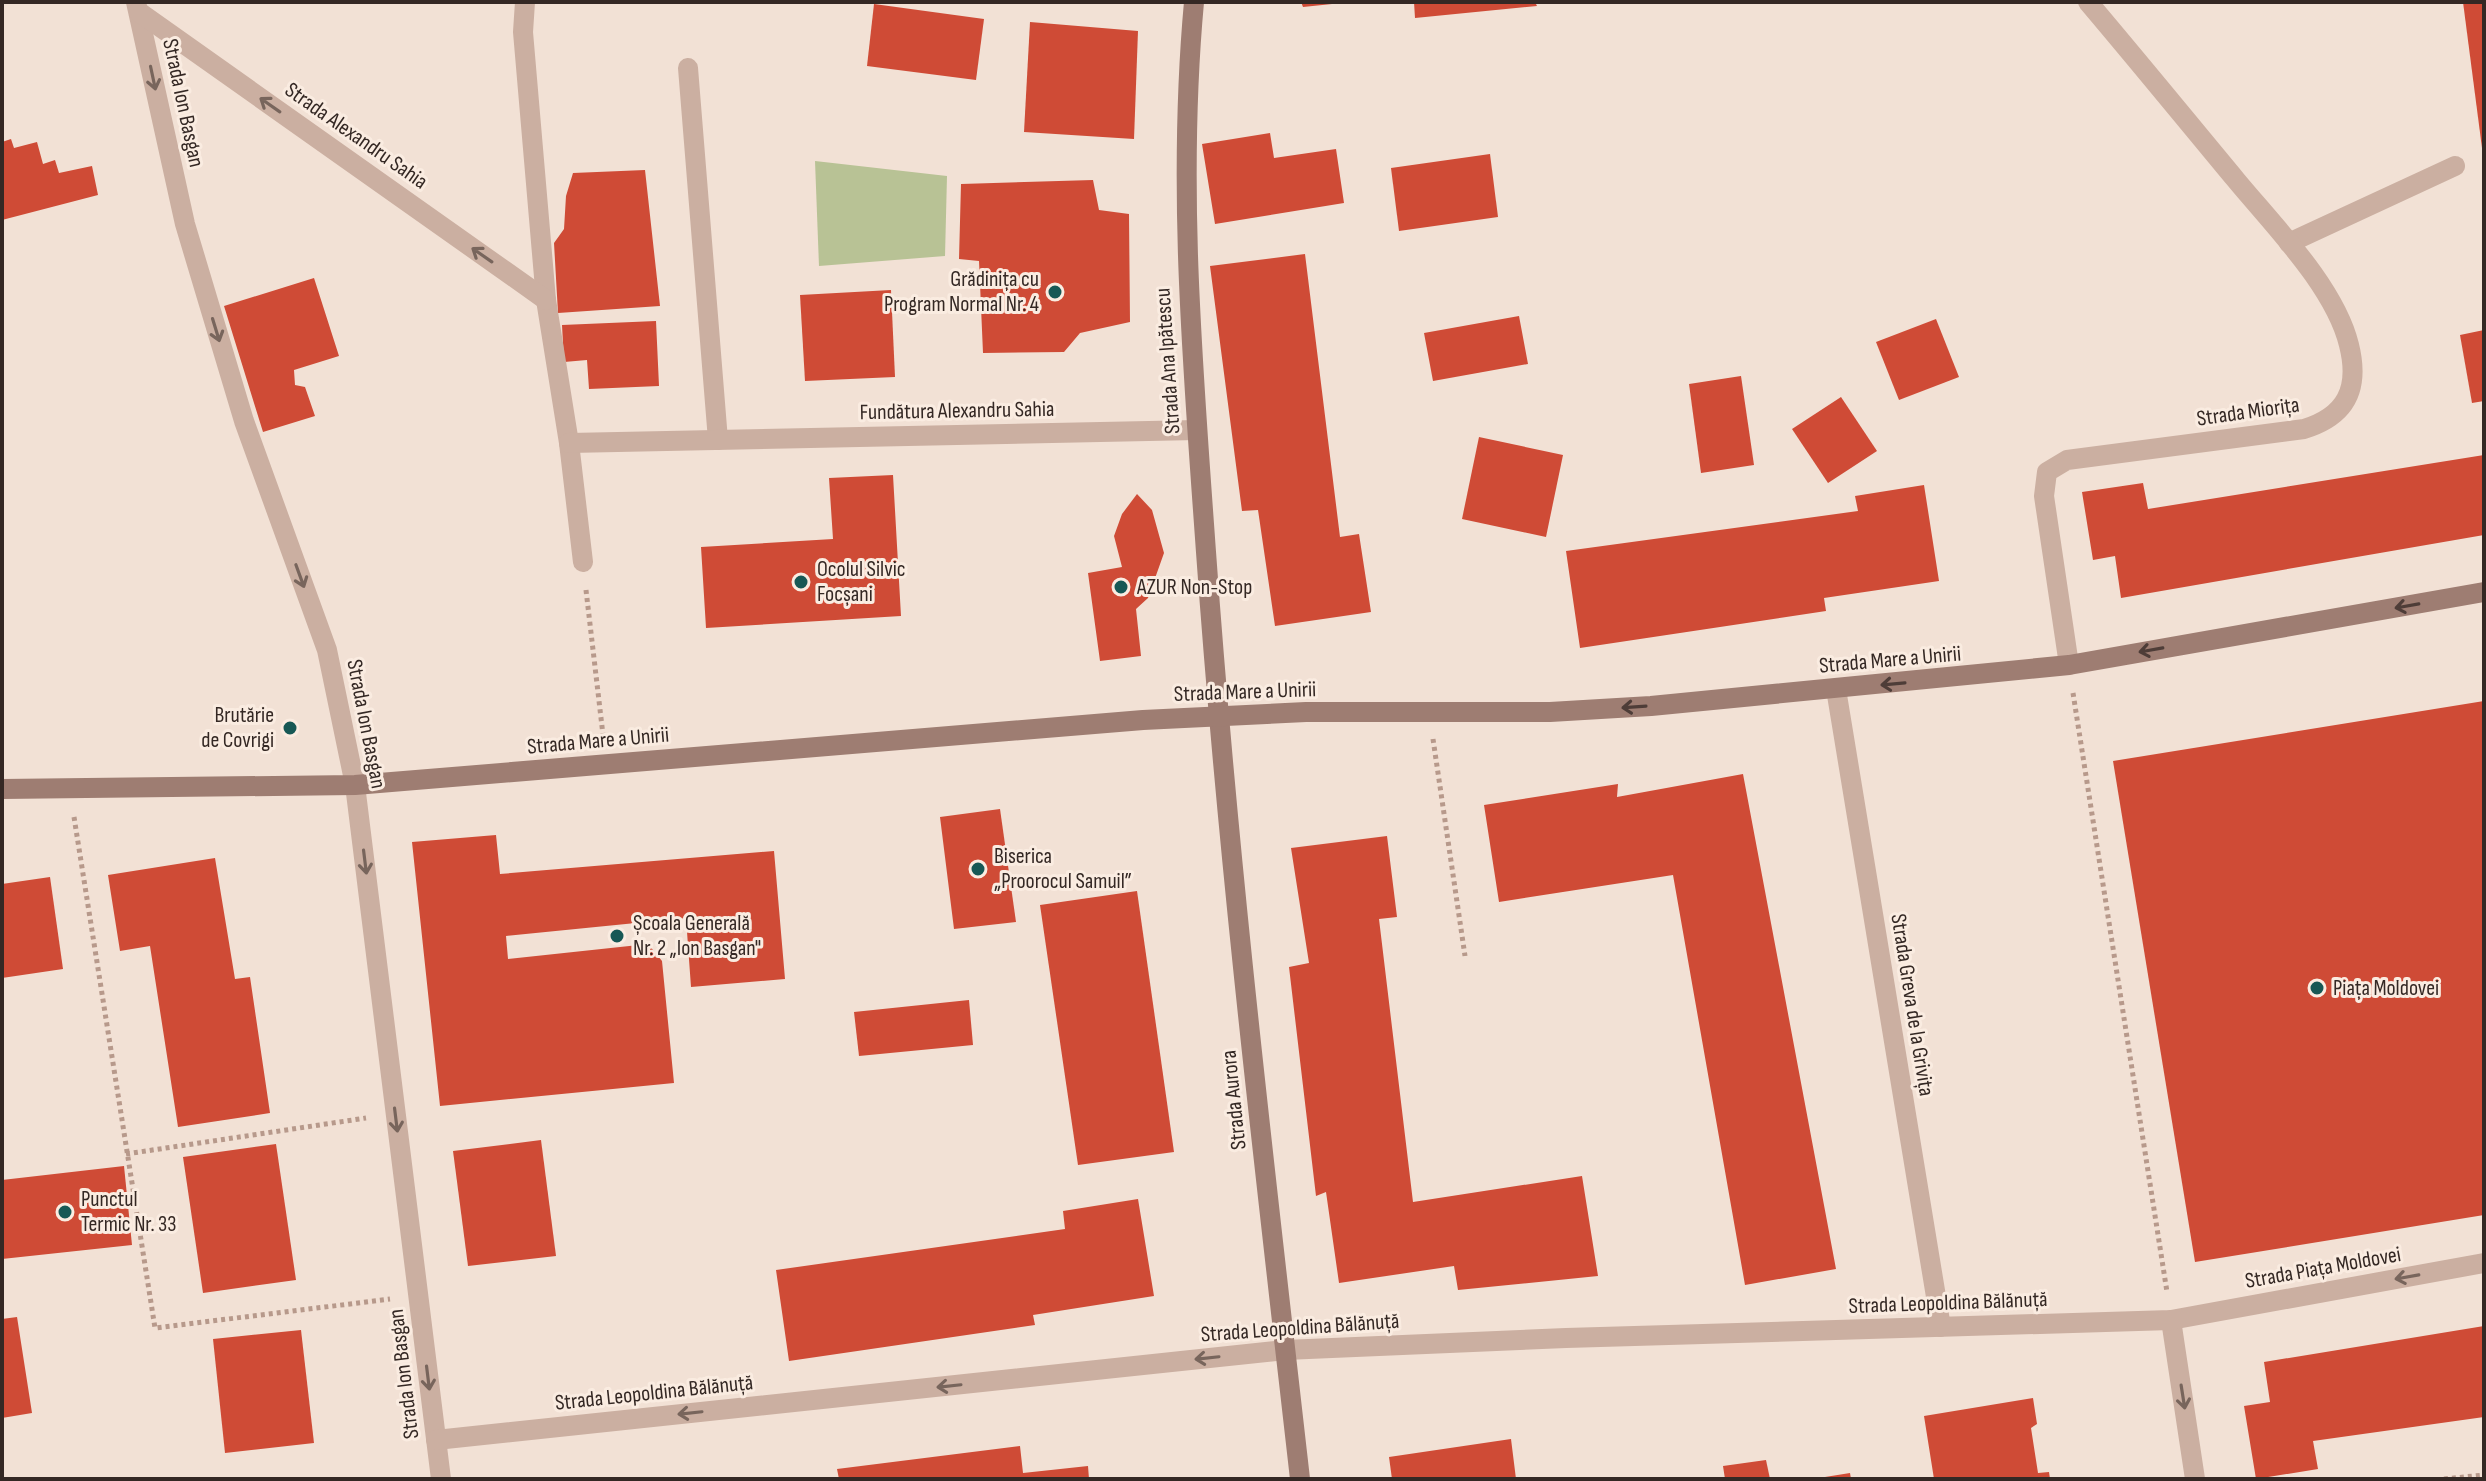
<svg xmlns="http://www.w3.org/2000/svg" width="2486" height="1481" viewBox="0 0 2486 1481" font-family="'Sofia Sans Condensed',sans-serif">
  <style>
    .green { fill: #b8c295 }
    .building { fill: #cf4b36 }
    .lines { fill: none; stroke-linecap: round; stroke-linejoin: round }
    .path { stroke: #b7998b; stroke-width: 5; stroke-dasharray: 4 4; stroke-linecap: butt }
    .lane { stroke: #cbafa1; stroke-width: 20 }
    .street { stroke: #cbafa1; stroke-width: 20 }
    .secondary { stroke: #9e7d72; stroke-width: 20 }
    .oneway { stroke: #78655c }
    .oneway2 { stroke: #4e3d38 }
    .poi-dot { fill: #175855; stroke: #faece1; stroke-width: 3 }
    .labels { text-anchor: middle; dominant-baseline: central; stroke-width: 6; stroke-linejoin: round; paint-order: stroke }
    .street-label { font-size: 22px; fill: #342824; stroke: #faece1 }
    .poi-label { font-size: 22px; fill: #342824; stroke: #faece1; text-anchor: start }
  </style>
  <rect width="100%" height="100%" fill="#f2e1d5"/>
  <polygon class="green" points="815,161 947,176 945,256 819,266"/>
  <g class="building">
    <polygon points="1301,2 1332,2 1332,4 1303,7"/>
    <polygon points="1414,2 1535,2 1537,6 1415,18"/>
    <polygon points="2463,2 2484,2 2484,147 2482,148"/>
    <polygon points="874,4 984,19 976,80 867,66"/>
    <polygon points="1030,22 1138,31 1134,139 1024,132"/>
    <polygon points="1270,133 1274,158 1336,149 1344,203 1215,224 1202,144"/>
    <polygon points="11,139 14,148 37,142 43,164 55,160 59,173 92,166 98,195 2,220 2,142"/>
    <polygon points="1490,154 1498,217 1399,231 1391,168"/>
    <polygon points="645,170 660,306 558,313 554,243 564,229 566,196 573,173"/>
    <polygon points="1093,180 1099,210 1129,214 1130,322 1080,333 1064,352 983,353 979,261 959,259 961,184"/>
    <polygon points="1305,254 1340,537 1359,534 1371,612 1275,626 1258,510 1242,511 1210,266"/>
    <polygon points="314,278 339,356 294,370 295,385 305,387 315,416 263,432 224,306"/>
    <polygon points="891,290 895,377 805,381 800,295"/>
    <polygon points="1519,316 1528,364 1433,381 1424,333"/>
    <polygon points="1936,319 1959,377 1899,400 1876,342"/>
    <polygon points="656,321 659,386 589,389 587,360 564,362 562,325"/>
    <polygon points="2484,330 2484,401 2472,403 2460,335"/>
    <polygon points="1741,376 1754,465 1701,473 1689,384"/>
    <polygon points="1841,397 1877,451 1828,483 1792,429"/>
    <polygon points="1479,437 1563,455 1546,537 1462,519"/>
    <polygon points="2484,455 2484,535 2121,598 2115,556 2093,560 2082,492 2143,483 2148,509"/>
    <polygon points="893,475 901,616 706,628 701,547 833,539 829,478"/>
    <polygon points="1924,485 1939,581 1824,598 1826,611 1580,648 1566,551 1858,511 1855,496"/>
    <polygon points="1137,494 1152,510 1164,553 1148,598 1136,609 1141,656 1100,661 1088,573 1122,567 1114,536 1122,514"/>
    <polygon points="2484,701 2484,1215 2195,1262 2113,761"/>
    <polygon points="1743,774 1836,1269 1745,1285 1673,875 1499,902 1484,805 1618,784 1617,797"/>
    <polygon points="1000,809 1016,922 954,929 940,817"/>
    <polygon points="496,835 500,874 774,851 785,979 691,987 686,918 506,936 508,959 648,944 662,961 674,1083 440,1106 412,842"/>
    <polygon points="1387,836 1397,917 1379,919 1413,1202 1582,1176 1598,1276 1458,1290 1454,1266 1339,1283 1326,1192 1316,1196 1289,967 1309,963 1291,848"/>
    <polygon points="215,858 235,979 250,977 270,1113 178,1127 150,946 120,951 108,875"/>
    <polygon points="50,877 63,969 2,978 2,884"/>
    <polygon points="1137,891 1174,1152 1078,1165 1040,905"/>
    <polygon points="969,1000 973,1045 859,1056 854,1012"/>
    <polygon points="541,1140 556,1256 468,1266 453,1151"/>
    <polygon points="276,1144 296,1280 203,1293 183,1157"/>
    <polygon points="124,1166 132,1245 2,1259 2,1180"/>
    <polygon points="1138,1199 1154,1296 1033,1315 1035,1325 789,1361 776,1270 1065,1229 1063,1211"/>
    <polygon points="17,1317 32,1413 2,1418 2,1319"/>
    <polygon points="2484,1326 2484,1417 2313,1441 2318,1469 2256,1479 2244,1406 2270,1402 2264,1362"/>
    <polygon points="301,1330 314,1443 225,1453 213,1339"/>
    <polygon points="2033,1398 2037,1424 2031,1428 2038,1473 2049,1472 2050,1479 1934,1479 1924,1416"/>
    <polygon points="1511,1439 1516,1479 1392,1479 1389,1457"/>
    <polygon points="1020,1446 1023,1473 1088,1466 1089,1479 839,1479 837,1469"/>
    <polygon points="1766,1460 1770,1479 1725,1479 1723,1466"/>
    <polygon points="1850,1473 1851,1479 1825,1479 1825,1477"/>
  </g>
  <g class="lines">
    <g class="path">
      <polyline points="586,590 603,735"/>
      <polyline points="2073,693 2167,1292"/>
      <polyline points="1433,739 1465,956"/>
      <polyline points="74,817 155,1328 390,1299"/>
      <polyline points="126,1154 366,1118"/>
      <polyline points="2444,1479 2484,1475"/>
    </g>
    <g class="lane">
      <polyline points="688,68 718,440"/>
      <polyline points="2289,243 2455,166"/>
    </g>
    <g class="street">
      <polyline points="136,2 185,224 244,421 327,650 355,785 441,1479"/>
      <polyline points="525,2 523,32 546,300 569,443 583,562"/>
      <polyline points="139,12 546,300"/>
      <polyline points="569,443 1197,430"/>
      <path d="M2069,665L2044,496L2047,472L2067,460L2304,429C2346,416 2360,389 2349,345C2335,287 2274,226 2236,180C2187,121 2138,61 2088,2"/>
      <polyline points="1836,689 1941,1327"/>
      <polyline points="2171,1320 2195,1479"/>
      <polyline points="436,1440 1285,1350 1566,1338 2171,1320 2484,1263"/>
    </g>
    <g class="secondary">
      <path d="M1194,2C1177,187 1193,368 1206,552C1228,862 1265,1171 1300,1479"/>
      <polyline points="2,789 355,785 1143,720 1306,712 1550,712 1651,706 2069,665 2484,592"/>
    </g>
  </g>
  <defs><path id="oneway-shaft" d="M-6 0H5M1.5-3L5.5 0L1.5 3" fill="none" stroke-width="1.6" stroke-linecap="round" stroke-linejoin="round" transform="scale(2)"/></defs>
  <g class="oneway">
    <use href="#oneway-shaft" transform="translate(153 78) rotate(78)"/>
    <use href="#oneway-shaft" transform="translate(270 105) rotate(-145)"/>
    <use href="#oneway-shaft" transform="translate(482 255) rotate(-145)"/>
    <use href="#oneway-shaft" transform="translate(216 330) rotate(73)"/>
    <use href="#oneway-shaft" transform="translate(300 576) rotate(70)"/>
    <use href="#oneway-shaft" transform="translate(365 862) rotate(83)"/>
    <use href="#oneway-shaft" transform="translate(396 1120) rotate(83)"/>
    <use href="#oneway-shaft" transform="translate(2407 1277) rotate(170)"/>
    <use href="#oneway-shaft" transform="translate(1207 1358) rotate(174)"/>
    <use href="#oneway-shaft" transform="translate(428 1378) rotate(83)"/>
    <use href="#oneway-shaft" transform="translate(949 1386) rotate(174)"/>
    <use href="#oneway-shaft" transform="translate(2183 1397) rotate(81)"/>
    <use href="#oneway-shaft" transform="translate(690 1413) rotate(174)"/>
  </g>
  <g class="oneway2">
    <use href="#oneway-shaft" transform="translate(2407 606) rotate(170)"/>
    <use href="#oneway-shaft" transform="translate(2151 650) rotate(170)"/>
    <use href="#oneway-shaft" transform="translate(1893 684) rotate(175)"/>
    <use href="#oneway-shaft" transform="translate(1634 707) rotate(176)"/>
  </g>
  <g class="poi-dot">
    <circle cx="1055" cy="292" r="8"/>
    <circle cx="801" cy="582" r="8"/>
    <circle cx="1121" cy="587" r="8"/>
    <circle cx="290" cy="728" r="8"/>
    <circle cx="978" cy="869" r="8"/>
    <circle cx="617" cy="936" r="8"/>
    <circle cx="2317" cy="988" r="8"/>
    <circle cx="65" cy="1212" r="8"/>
  </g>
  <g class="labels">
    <g class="street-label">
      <text transform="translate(183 103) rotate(78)">Strada Ion Basgan</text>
      <text transform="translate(356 136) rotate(35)">Strada Alexandru Sahia</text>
      <text transform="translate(1168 361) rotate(-94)">Strada Ana Ipătescu</text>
      <text transform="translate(957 411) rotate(-1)">Fundătura Alexandru Sahia</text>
      <text transform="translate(2248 412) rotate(-8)">Strada Miorița</text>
      <text transform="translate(1890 660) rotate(-5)">Strada Mare a Unirii</text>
      <text transform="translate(1245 692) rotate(-2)">Strada Mare a Unirii</text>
      <text transform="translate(366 724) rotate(79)">Strada Ion Basgan</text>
      <text transform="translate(598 741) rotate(-5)">Strada Mare a Unirii</text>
      <text transform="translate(1912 1005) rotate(81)">Strada Greva de la Grivița</text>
      <text transform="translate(1234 1100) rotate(-96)">Strada Aurora</text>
      <text transform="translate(2323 1268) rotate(-10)">Strada Piața Moldovei</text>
      <text transform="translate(1948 1303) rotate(-2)">Strada Leopoldina Bălănuță</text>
      <text transform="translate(1300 1328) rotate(-4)">Strada Leopoldina Bălănuță</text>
      <text transform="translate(404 1374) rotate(-97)">Strada Ion Basgan</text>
      <text transform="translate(654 1393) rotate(-6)">Strada Leopoldina Bălănuță</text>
    </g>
    <g class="poi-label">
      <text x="1039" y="279" text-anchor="end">Grădinița cu<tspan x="1039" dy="25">Program Normal Nr. 4</tspan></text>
      <text x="817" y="569">Ocolul Silvic<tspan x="817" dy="25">Focșani</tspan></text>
      <text x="1137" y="587">AZUR Non-Stop</text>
      <text x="274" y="715" text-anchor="end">Brutărie<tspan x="274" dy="25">de Covrigi</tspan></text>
      <text x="994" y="856">Biserica<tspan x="994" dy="25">„Proorocul Samuil”</tspan></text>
      <text x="633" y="923">Școala Generală<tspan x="633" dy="25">Nr. 2 „Ion Basgan"</tspan></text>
      <text x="2333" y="988">Piața Moldovei</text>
      <text x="81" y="1199">Punctul<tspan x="81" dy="25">Termic Nr. 33</tspan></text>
    </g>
  </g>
  <rect width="2486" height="1481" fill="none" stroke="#342824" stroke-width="8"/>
</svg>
